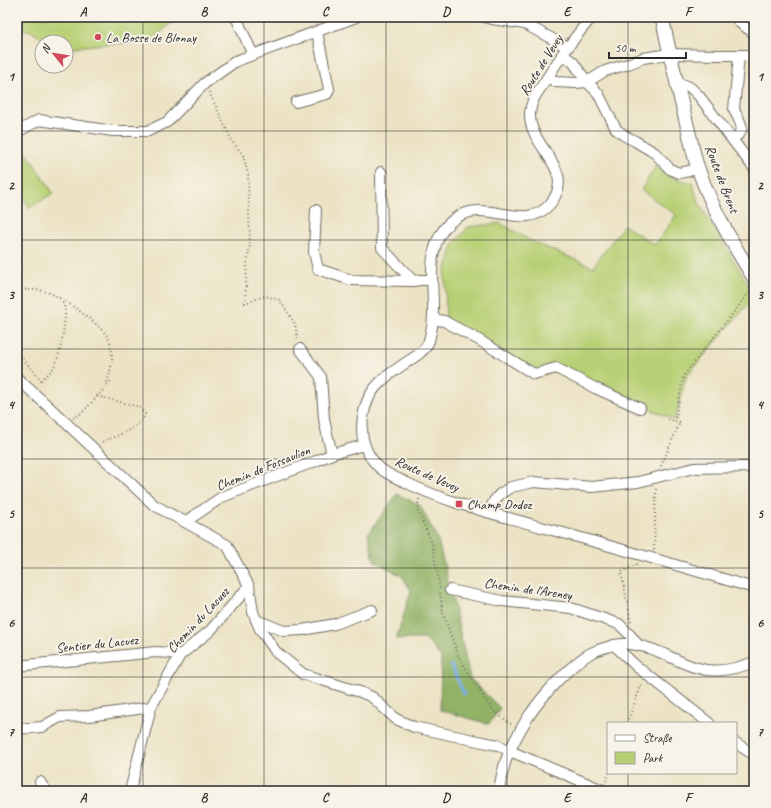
<svg xmlns="http://www.w3.org/2000/svg" width="771" height="808" viewBox="0 0 771 808" font-family="Caveat,sans-serif">
  <style>
    .green { fill: #b8d075; stroke: #727e50 }
    .forest { fill: #92b266; stroke: #5e6e48 }
    .lines { fill: none; stroke-linecap: round; stroke-linejoin: round }
    .stream { stroke: #78b0e7; stroke-width: 3 }
    .minor-casing { stroke: #6f6b61; stroke-width: 12 }
    .major-casing { stroke: #6f6b61; stroke-width: 15 }
    .path { stroke: #6f6b61; stroke-width: 2; stroke-dasharray: 1 3; stroke-linecap: butt }
    .minor { stroke: #fff; stroke-width: 10 }
    .major { stroke: #fff; stroke-width: 13 }
    .grid { fill: none; stroke: #2b2b2b; stroke-width: 1; stroke-opacity: 0.55 }
    .poi-dot { fill: #d1495b; stroke: #f7f3e8; stroke-width: 1.5 }
    .labels { text-anchor: middle; dominant-baseline: central; stroke-width: 4; stroke-linejoin: round; paint-order: stroke }
    .poi-label { font-size: 14px; fill: #2b2b2b; stroke: #f7f3e8; text-anchor: start }
    .street-label { font-size: 14px; fill: #2b2b2b; stroke: #f7f3e8 }
    .neatline { fill: none; stroke: #2b2b2b; stroke-width: 1.5 }
    .grid-label { font-size: 13px; text-anchor: middle; font-weight: bold; fill: #2b2b2b }
  </style>
  <rect width="100%" height="100%" fill="#f7f3e8"/>
  <filter id="ink" filterUnits="userSpaceOnUse"><feTurbulence type="fractalNoise" baseFrequency=".025" numOctaves="2"/><feDisplacementMap in="SourceGraphic" scale="8" xChannelSelector="R" yChannelSelector="G"/><feConvolveMatrix kernelMatrix="1 2 1 2 8 2 1 2 1" color-interpolation-filters="sRGB"/></filter>
  <filter id="wash" filterUnits="userSpaceOnUse"><feTurbulence type="fractalNoise" baseFrequency=".012" numOctaves="4" result="noise"/><feDisplacementMap in="SourceGraphic" scale="16" xChannelSelector="R" yChannelSelector="G"/><feGaussianBlur stdDeviation="0.9" result="paint"/><feColorMatrix in="noise" values="0 0 0 0 0 0 0 0 0 0 0 0 0 0 0 0 0 1.4 0 .05"/><feComposite in="paint" operator="in"/></filter>
  <g filter="url(#wash)">
    <rect width="100%" height="100%" fill="#ece3c5"/>
    <g class="green">
      <polygon points="26,17 179,17 149,42 105,44 66,48 66,42 46,42 34,32 23,29"/>
      <polygon points="23,147 53,193 30,208 17,188 17,151"/>
      <polygon points="656,166 669,177 692,183 700,205 754,294 754,297 686,377 675,420 559,370 542,375 446,325 445,272 453,245 468,227 500,223 533,242 593,267 624,225 655,245 676,215 641,190"/>
    </g>
    <polygon class="forest" points="397,494 420,505 438,540 453,601 470,678 500,708 489,724 440,710 441,657 425,639 396,639 411,591 402,576 374,561 368,534"/>
    <g class="lines">
      <polyline class="stream" points="451,665 464,694"/>
    </g>
  </g>
  <g filter="url(#ink)">
    <g class="lines">
      <defs>
        <g id="minor">
          <polyline points="236,17 253,55"/>
          <polyline points="484,17 492,19 525,24 567,47"/>
          <path d="M592,17C575,36 561,56 547,78C540,90 531,98 530,113C528,148 579,169 550,204C521,238 478,186 444,229C423,256 437,295 432,327C431,331 430,337 429,341C425,351 415,357 407,362C379,381 363,392 362,429C362,444 369,459 381,469C388,475 399,479 407,483C450,504 496,514 541,527C612,546 683,567 754,588"/>
          <polyline points="736,17 740,23 754,33"/>
          <polyline points="562,54 573,62 587,82 598,93 616,129 625,136 635,141 655,153 670,169 679,173 689,171 699,168"/>
          <polyline points="548,77 556,82 576,83 587,82 605,71 628,64 643,58 669,54 720,55 754,55"/>
          <path d="M677,85C688,83 692,89 699,96L754,168"/>
          <polyline points="296,102 327,94 329,89 317,32"/>
          <polyline points="17,132 39,120 113,131 148,131 167,122 205,83 236,61 356,17"/>
          <path d="M732,139C735,137 739,135 740,132C745,126 736,116 734,109L739,55"/>
          <polyline points="381,172 382,248 413,281"/>
          <polyline points="316,210 314,252 318,269 351,280 413,281 420,280 432,280"/>
          <polyline points="433,319 444,321 479,340 534,374 556,368 595,388 640,408"/>
          <polyline points="300,349 321,377 324,419 328,438 332,454"/>
          <polyline points="17,378 50,408 154,505 227,545 249,586 210,631 180,655 151,707 130,791"/>
          <polyline points="489,512 494,501 500,494 511,487 534,482 592,487 638,482 694,468 746,467 754,468"/>
          <polyline points="185,522 222,497 316,461 332,454 364,445"/>
          <polyline points="249,586 253,612 260,629 276,652 303,674 360,692 372,697 396,719 414,727 478,741 498,745 510,751 605,791"/>
          <polyline points="450,590 502,601 571,608 619,624 631,636 639,646"/>
          <polyline points="256,620 284,631 302,630 335,624 372,610"/>
          <polyline points="614,645 636,666 709,723"/>
          <polyline points="17,666 156,652 170,653 180,655"/>
          <polyline points="17,729 42,727 60,717 89,716 151,707"/>
          <polyline points="736,743 754,755"/>
          <polyline points="40,782 46,791"/>
          <path d="M499,791C501,777 504,763 510,750C516,738 523,724 531,713C544,694 571,664 591,653C601,648 618,643 629,644C641,645 653,649 664,654C675,659 686,665 698,668C716,674 736,669 754,662"/>
        </g>
        <path id="major" d="M662,17C669,51 677,84 685,117C689,132 692,147 696,162C709,203 731,242 754,278"/>
      </defs>
      <use href="#minor" class="minor-casing"/>
      <use href="#major" class="major-casing"/>
      <g class="path">
        <polyline points="209,92 232,141 243,155 248,174 250,245 247,264 245,303 265,296 280,300 295,324 298,340"/>
        <path d="M17,289C27,290 38,289 47,292C62,297 104,326 109,340C115,355 111,371 106,385"/>
        <path d="M17,353C26,361 32,371 41,380C46,376 51,372 54,367C60,357 66,321 65,309C64,306 63,303 61,300"/>
        <path d="M97,396L139,407L145,414C140,429 115,436 102,442L101,441"/>
        <polyline points="73,418 82,413 111,381"/>
        <polyline points="668,419 675,421"/>
        <polyline points="661,466 680,422 675,421 683,378 685,374 752,289"/>
        <polyline points="419,499 418,502 418,511 432,543 440,589"/>
        <polyline points="654,550 656,488"/>
        <polyline points="440,593 443,613 458,655 471,677 486,701 495,712 512,725"/>
        <polyline points="631,622 621,572 637,564"/>
        <polyline points="627,723 642,683"/>
        <polyline points="606,781 609,773"/>
      </g>
      <use href="#minor" class="minor"/>
      <use href="#major" class="major"/>
    </g>
  </g>
  <path class="grid" d="M143,17V791M264,17V791M386,17V791M507,17V791M628,17V723M17,131H754M17,240H754M17,349H754M17,459H754M17,568H754M17,677H754M628,773V791"/>
  <g class="poi-dot">
    <circle cx="98" cy="37" r="4"/>
    <rect x="455" y="500" width="8" height="8" rx="2"/>
  </g>
  <g class="labels">
    <g class="poi-label">
      <text x="106" y="37">La Bosse de Blonay</text>
      <text x="467" y="504">Champ Dodoz</text>
    </g>
    <g class="street-label">
      <text transform="translate(541 65) rotate(-58)">Route de Vevey</text>
      <text transform="translate(722 179) rotate(69)">Route de Brent</text>
      <text transform="translate(263 468) rotate(-22)">Chemin de Fossaulion</text>
      <text transform="translate(427 474) rotate(24)">Route de Vevey</text>
      <text transform="translate(528 589) rotate(8)">Chemin de l'Areney</text>
      <text transform="translate(198 620) rotate(-47)">Chemin du Lacuez</text>
      <text transform="translate(97 644) rotate(-6)">Sentier du Lacuez</text>
    </g>
  </g>
  <rect width="771" height="808" fill="none" stroke="#f7f3e8" stroke-width="44"/>
  <rect x="607" y="722" width="130" height="52" fill="#f7f3e8" stroke="#a5a39c"/>
  <rect x="615" y="735" width="20" height="6" fill="#ffffff" stroke="#a5a39c"/>
  <text x="643" y="742" font-size="12" fill="#2b2b2b">Straße</text>
  <rect x="615" y="752" width="20" height="12" fill="#b8d075" stroke="#a5a39c"/>
  <text x="643" y="762" font-size="12" fill="#2b2b2b">Park</text>
  <g transform="translate(54 54) rotate(300)"><circle r="19" fill="#f7f3e8" stroke="#a5a39c"/>
  <path d="M0-3L7 15L0 10L-7 15Z" fill="#d1495b"/>
  <text y="-6" font-size="11" font-weight="bold" text-anchor="middle" fill="#2b2b2b">N</text>
  </g>
  <path d="M609 52v6h77v-6" fill="none" stroke="#2b2b2b" stroke-width="2"/>
  <text x="615" y="52" font-size="12" fill="#2b2b2b" stroke="#f7f3e8" stroke-width="3" paint-order="stroke">50 m</text>
  <rect x="22" y="22" width="727" height="764" class="neatline"/>
  <g class="grid-label">
    <text x="83" y="16">A</text>
    <text x="204" y="16">B</text>
    <text x="325" y="16">C</text>
    <text x="446" y="16">D</text>
    <text x="567" y="16">E</text>
    <text x="688" y="16">F</text>
    <text x="11" y="81">1</text>
    <text x="760" y="81">1</text>
    <text x="11" y="190">2</text>
    <text x="760" y="190">2</text>
    <text x="11" y="299">3</text>
    <text x="760" y="299">3</text>
    <text x="11" y="409">4</text>
    <text x="760" y="409">4</text>
    <text x="11" y="518">5</text>
    <text x="760" y="518">5</text>
    <text x="11" y="627">6</text>
    <text x="760" y="627">6</text>
    <text x="11" y="736">7</text>
    <text x="760" y="736">7</text>
    <text x="83" y="802">A</text>
    <text x="204" y="802">B</text>
    <text x="325" y="802">C</text>
    <text x="446" y="802">D</text>
    <text x="567" y="802">E</text>
    <text x="688" y="802">F</text>
  </g>
</svg>
